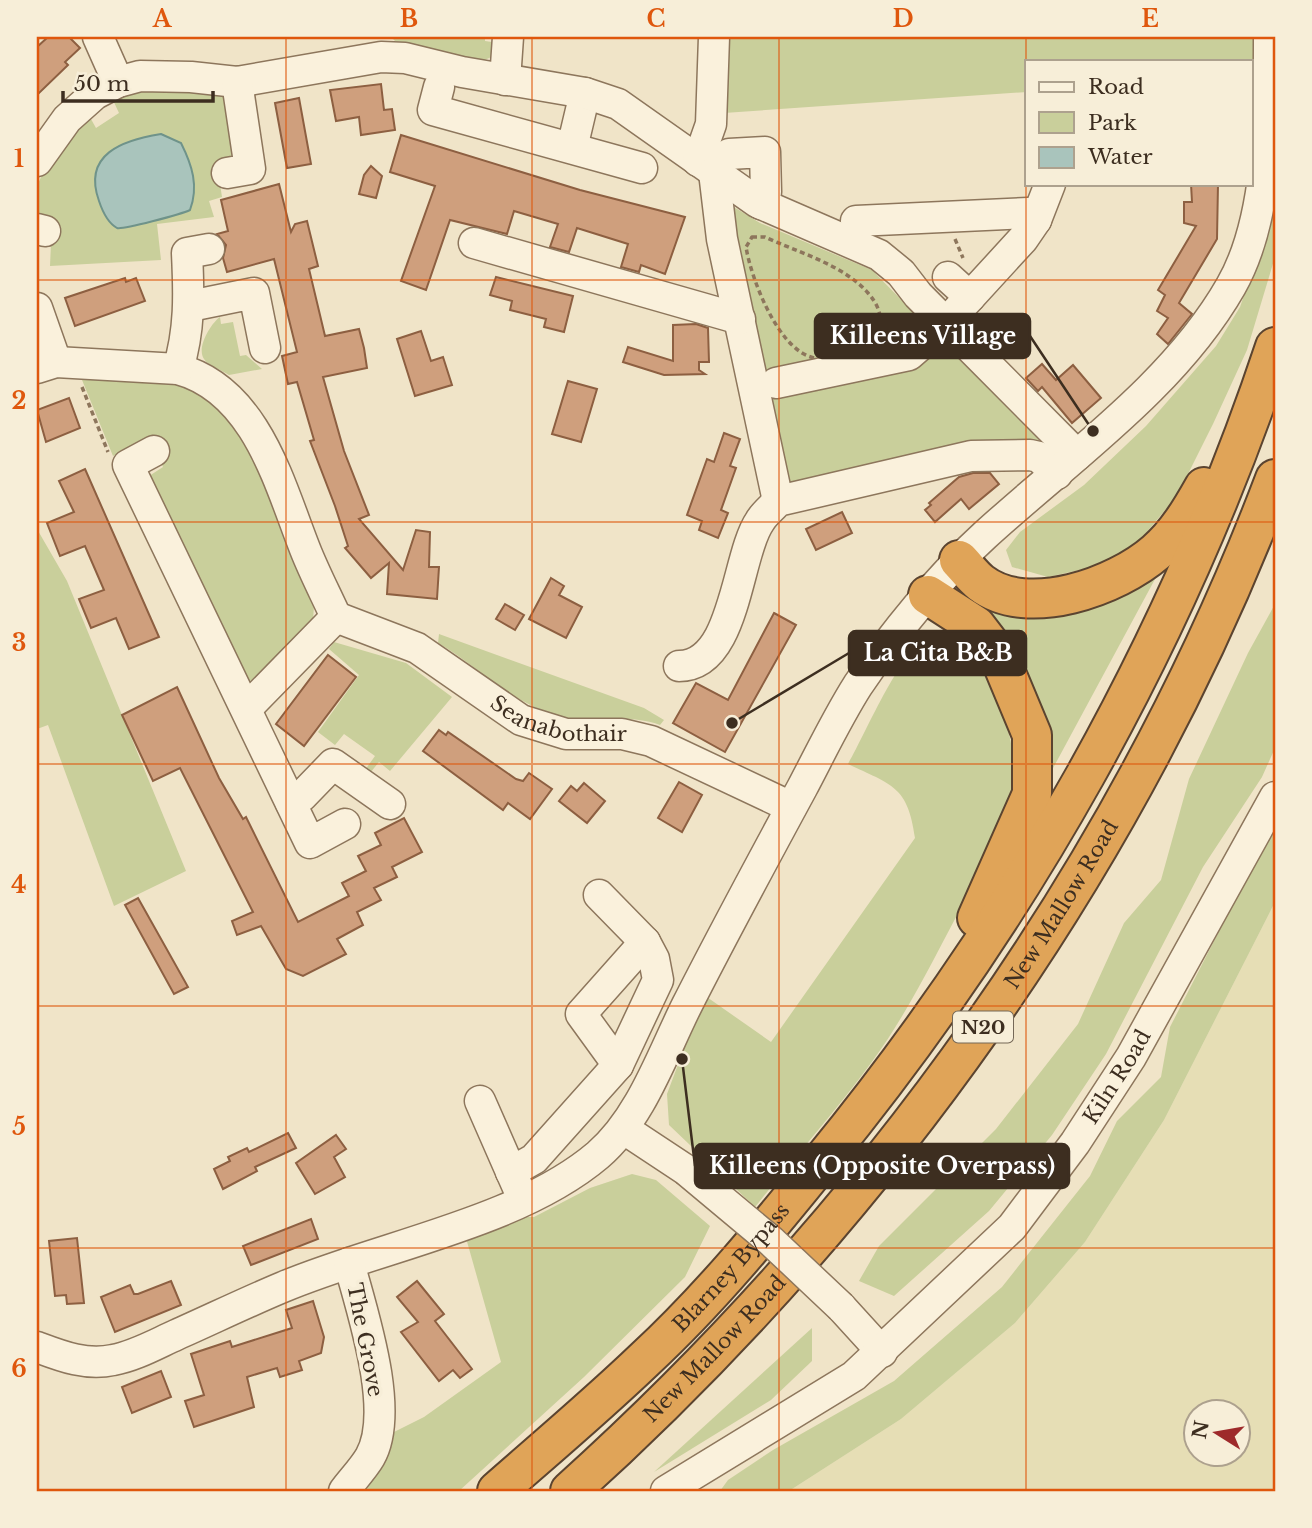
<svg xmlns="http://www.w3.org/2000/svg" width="1312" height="1528" viewBox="0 0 1312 1528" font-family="'Libre Baskerville',serif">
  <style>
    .farmland { fill: #e6deb5; fill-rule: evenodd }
    .green { fill: #c9cf9b }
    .water { fill: #a9c4bc; stroke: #6f938a; stroke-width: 2 }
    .building { fill: #cf9f7d; stroke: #8d5f41; stroke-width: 2 }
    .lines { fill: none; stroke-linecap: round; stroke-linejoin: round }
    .minor-casing { stroke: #8d765c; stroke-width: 33 }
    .highway-casing { stroke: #5b4430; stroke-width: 42 }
    .path { stroke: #8d765c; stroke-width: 3.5; stroke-dasharray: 5 3.5; stroke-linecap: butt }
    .minor { stroke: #faf1dc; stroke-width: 30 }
    .highway { stroke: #e0a458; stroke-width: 38 }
    .minor-bridge-casing { stroke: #8d765c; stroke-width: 33; stroke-linecap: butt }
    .minor-bridge { stroke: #faf1dc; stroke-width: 30 }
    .grid { fill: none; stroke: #df570d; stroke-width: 2; stroke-opacity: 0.55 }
    .labels { text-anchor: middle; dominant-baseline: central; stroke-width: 7; stroke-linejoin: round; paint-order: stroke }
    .shield { fill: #f7eed8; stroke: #756857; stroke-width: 2 }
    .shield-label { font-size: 19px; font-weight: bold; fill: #3d2e20 }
    .street-label { font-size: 21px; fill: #3d2e20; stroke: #f7eed8 }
    .leader { fill: none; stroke: #3d2e20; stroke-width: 2.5 }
    .callout-dot { fill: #3d2e20; stroke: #f7eed8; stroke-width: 2.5 }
    .callout { fill: #3d2e20; stroke: #3d2e20; stroke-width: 2.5 }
    .callout-label { font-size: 23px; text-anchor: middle; font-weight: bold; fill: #fff }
    .neatline { fill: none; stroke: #df570d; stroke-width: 2.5 }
    .grid-label { font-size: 23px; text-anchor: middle; font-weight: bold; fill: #df570d }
  </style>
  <rect width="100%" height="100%" fill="#f0e4c8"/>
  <path class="farmland" d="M1275,902V1491H789L901,1419L1015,1323L1085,1242L1164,1120ZM1196,1412H1238V1454H1196Z"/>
  <g class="green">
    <polygon points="391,37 485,37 485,41 499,43 496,55 480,62 399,45"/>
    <polygon points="722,37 1258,37 1263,79 1251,79 1251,61 1027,61 1027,92 724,113"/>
    <polygon points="1275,37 1275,257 1247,350 1213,424 1177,496 1135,546 1106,564 1048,577 1012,567 1006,550 1020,532 1084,485 1146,426 1216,346 1240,307 1257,258"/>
    <polygon points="141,88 226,92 237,159 217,164 222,197 209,201 214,217 157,224 161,260 50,266 52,221 37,220 37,186 47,164 87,112 96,128 119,113 112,98"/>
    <polygon points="724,201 760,223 872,270 1047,448 794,486 781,476"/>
    <path d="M220,317L221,324L233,322L240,356L246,355L262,369L229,375C222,370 208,366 204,359C196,348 211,323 220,317Z"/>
    <path d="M80,375C117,377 162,375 196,389C251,413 292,550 314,605L313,622L261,680L246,681L146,478L163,467L150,437L113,456Z"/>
    <polygon points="37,529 67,581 186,871 114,906 48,725 37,729"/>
    <polygon points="1161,568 1038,796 957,598 998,607"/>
    <polygon points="1275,604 1275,748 1262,777 1203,867 1106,1054 1052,1135 989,1211 894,1296 859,1281 879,1246 996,1129 1078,1024 1124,923 1161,880 1189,779 1248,653"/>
    <path d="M935,630C965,637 979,661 992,688C1003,711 1011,733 1013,758C1016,809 987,859 964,902C935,956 908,1013 871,1063C835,1112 793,1159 755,1207L669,1125L667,1094L704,995L771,1042L915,838C908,786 892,785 848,764C868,729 901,647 935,630Z"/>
    <path d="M439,634L644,708L664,720L660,725C629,713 596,724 563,717C512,705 481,668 438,643Z"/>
    <polygon points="334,642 406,663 452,697 390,771 379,762 370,773 365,770 375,756 344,734 335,745 318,732 359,675 329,649"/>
    <polygon points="1275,822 1275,902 1164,1120 1085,1242 1015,1323 901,1419 789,1491 720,1491 728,1480 773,1450 894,1381 1002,1287 1090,1176 1117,1121 1161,1077 1170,1027"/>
    <polygon points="632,1174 656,1180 710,1226 685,1277 584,1377 459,1491 358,1491 390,1434 424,1417 501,1362 466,1238 506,1217 534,1217 590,1188"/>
    <polygon points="812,1328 812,1361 771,1400 654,1472"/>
  </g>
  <path class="water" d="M161,134L181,143C192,165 199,186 190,210C182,214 122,230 117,228C108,223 102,210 99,201C82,154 123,140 161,134Z"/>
  <g class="building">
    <polygon points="48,37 69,37 80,48 65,62 68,65 37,95 37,47"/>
    <polygon points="381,84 384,110 392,109 395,130 361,135 359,117 336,121 330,90"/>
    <polygon points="299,98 311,164 287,168 275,103"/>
    <polygon points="401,135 580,190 685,217 665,274 641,265 639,272 621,267 628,244 577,228 569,252 550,247 558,224 514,211 507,234 450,220 426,290 401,281 435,186 390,172"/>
    <polygon points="371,166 382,176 376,198 359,194 364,175"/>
    <polygon points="279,184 291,232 295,224 307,221 318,266 309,269 325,336 359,329 364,348 367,368 323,377 344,451 369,515 359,519 403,570 416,530 430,532 429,567 439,567 437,599 387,594 389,563 371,578 345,548 348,546 335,506 310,441 314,440 297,382 288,384 282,356 297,352 274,259 227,272 223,258 226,245 217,234 228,231 221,200"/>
    <polygon points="1191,184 1218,184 1217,239 1179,303 1192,314 1168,344 1157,334 1168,318 1157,311 1165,295 1158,290 1196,226 1184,223 1184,202 1192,202"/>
    <polygon points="496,277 573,296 564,332 544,327 546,319 510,310 512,301 490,295"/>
    <polygon points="125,278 126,282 136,278 145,301 75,326 65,298"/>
    <polygon points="696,324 708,328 709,362 699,362 699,370 705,374 664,375 623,362 628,347 673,361 673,325"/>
    <polygon points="421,331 431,361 443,357 452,385 415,396 397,339"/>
    <polygon points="1042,364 1056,380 1073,365 1101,398 1072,423 1042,387 1038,391 1026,378"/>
    <polygon points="568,381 597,389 581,442 552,434"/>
    <polygon points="69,398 80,428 46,442 37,410"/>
    <polygon points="724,433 740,439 730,466 736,468 721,510 728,513 718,538 699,530 702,521 687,515 707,459 714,462"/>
    <polygon points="85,469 159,637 129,649 116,618 91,628 79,599 104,590 91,560 85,546 60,556 47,523 74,512 59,481"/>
    <polygon points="973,473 990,473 999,484 969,509 961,499 935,522 925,510 931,505 929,503 959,477"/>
    <polygon points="842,512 852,533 816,550 806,529"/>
    <polygon points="551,578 564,586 559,595 582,607 566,638 529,619"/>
    <polygon points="505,604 524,615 515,630 496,619"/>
    <polygon points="774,613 796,625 725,752 673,723 696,683 728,700"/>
    <polygon points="328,655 356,677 304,746 276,724"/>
    <polygon points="177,687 219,778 243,819 246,817 298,922 349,896 342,883 366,871 358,856 381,845 375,833 404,818 422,852 392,867 397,877 374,888 381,900 357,912 363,925 337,939 346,954 303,976 286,969 261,926 237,935 232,921 253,912 180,768 153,781 122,715"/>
    <polygon points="439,730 446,735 448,732 516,779 523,781 529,773 552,789 530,819 508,803 503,810 423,751"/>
    <polygon points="679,782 702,795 682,832 658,818"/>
    <polygon points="584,783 605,801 587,823 559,801 571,786 577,791"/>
    <polygon points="138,898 188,987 174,994 125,905"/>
    <polygon points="288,1133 296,1148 255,1167 257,1171 223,1189 214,1169 230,1161 228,1157 247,1148 249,1152"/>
    <polygon points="336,1135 346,1149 334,1157 345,1177 315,1194 296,1163"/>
    <polygon points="311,1219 318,1239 251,1265 243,1246"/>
    <polygon points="77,1238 84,1303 67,1304 66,1295 55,1296 49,1241"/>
    <polygon points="171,1281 181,1305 115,1332 101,1297 130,1285 134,1294 138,1294"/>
    <polygon points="417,1281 444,1314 435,1321 472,1369 460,1378 453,1370 439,1381 401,1332 418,1322 397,1297"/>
    <polygon points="313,1301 324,1337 321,1353 299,1361 302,1370 280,1377 277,1368 247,1377 254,1407 194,1427 185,1401 204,1395 191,1354 230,1341 232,1347 292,1328 286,1310"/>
    <polygon points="161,1371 171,1397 132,1413 122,1387"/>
  </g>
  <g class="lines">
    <defs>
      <g id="minor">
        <polyline points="98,37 118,82"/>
        <polyline points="505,80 508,37"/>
        <polyline points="439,87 433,110 642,168"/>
        <polyline points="572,148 585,93"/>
        <polyline points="729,154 765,152 766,192 761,204"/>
        <polyline points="37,161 67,119 95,94 118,82 140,76 191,77 237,82 381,57 405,58 462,72 585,93 618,104 757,202 879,255 901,273 918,295 1077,455"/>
        <polyline points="698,161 711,124 714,37"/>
        <polyline points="714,172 722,239 778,501"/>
        <polyline points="227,173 250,169 237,82"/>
        <polyline points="856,221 1028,213 1036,220"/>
        <polyline points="37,229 45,231"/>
        <polyline points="474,243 740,319"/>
        <polyline points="948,277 970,297"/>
        <polyline points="190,306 254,293 265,348"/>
        <polyline points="37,308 56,362"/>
        <path d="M37,368L56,362L178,369C256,390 279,483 305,549C314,572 326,595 336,617"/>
        <path d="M178,369C190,330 189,294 187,253L209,249"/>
        <polyline points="776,383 909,355 946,323 1023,239 1036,220 1050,184"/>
        <polyline points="154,451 128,465 310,843 345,824"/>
        <path id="s1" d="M336,617L417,648L521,720L566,734H622L651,741L791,807"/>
        <path d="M679,666C736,666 736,556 760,521C764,514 772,508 778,501L971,456L1030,455L1039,457L1057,474"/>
        <polyline points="247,708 336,617"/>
        <polyline points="291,803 302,796 333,764 390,804"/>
        <polyline points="618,1065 581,1014 645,942"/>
        <polyline points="480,1101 519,1190"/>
        <polyline points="624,1129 686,1170"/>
        <polyline points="511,1172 534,1159 618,1065 658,980 654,959 645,942 599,895"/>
        <polyline points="841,1307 882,1352"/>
        <path d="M37,1347C61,1356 86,1366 113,1360C135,1356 156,1344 176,1335C212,1319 247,1302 283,1287C380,1246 518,1223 598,1155C641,1118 662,1055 687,1005C724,932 763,860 802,788C820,754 837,718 858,685C892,635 940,576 984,536C1068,459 1174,386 1231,286C1270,218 1269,114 1269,37"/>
        <path d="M344,1491C352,1480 363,1469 370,1457C396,1412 362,1311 349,1263"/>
        <path id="s2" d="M666,1491L854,1376L1012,1227L1075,1143L1131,1057L1275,797"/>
      </g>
      <g id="highway">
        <path d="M959,560C966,567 973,577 981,583C1028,619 1117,586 1156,552C1177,534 1191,510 1204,487"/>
        <polyline points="928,595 976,626 999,656 1032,735 1032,794 977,918"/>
        <path id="s3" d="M497,1491C546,1448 597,1405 644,1360C709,1300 767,1229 822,1161C1020,919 1176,644 1275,347"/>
        <path id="s4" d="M570,1491C877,1214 1128,867 1275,479"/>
      </g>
    </defs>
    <use href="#minor" class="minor-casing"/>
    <use href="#highway" class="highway-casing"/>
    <g class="path">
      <path d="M752,237H765C797,252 844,265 868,293C908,338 840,369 808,356C776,343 751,278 746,247Z"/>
      <polyline points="955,239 963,258"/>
      <polyline points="82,387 108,452"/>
    </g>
    <use href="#minor" class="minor"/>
    <use href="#highway" class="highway"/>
    <defs>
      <polyline id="minor-bridge" points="686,1170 771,1241 841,1307"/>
    </defs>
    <use href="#minor-bridge" class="minor-bridge-casing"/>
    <use href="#minor-bridge" class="minor-bridge"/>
  </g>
  <path class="grid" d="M286,37V1491M532,37V1491M779,37V1491M1026,37V1491M37,280H1275M37,522H1275M37,764H1275M37,1006H1275M37,1248H1275"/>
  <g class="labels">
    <rect class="shield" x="953" y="1011.5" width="60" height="31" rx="5"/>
    <g class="shield-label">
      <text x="983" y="1027">N20</text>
    </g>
    <g class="street-label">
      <text stroke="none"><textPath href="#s1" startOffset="250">Seanabothair</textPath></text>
      <text stroke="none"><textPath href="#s4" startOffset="768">New Mallow Road</textPath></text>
      <text stroke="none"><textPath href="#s2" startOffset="621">Kiln Road</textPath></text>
      <text stroke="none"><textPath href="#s3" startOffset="324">Blarney Bypass</textPath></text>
      <text transform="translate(365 1340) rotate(79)">The Grove</text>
      <text stroke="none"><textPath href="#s4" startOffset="203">New Mallow Road</textPath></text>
    </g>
  </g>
  <path class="leader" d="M1093 431L1030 336M732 723L849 653M682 1059L695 1166"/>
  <g class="callout-dot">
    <circle cx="1093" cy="431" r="7"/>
    <circle cx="732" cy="723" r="7"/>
    <circle cx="682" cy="1059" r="7"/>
  </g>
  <g class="callout">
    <rect x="815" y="314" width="215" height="44" rx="7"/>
    <rect x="849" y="631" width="177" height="44" rx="7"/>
    <rect x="695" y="1144" width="374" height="44" rx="7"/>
  </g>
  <g class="callout-label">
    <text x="923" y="344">Killeens Village</text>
    <text x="938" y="661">La Cita B&amp;B</text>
    <text x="882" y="1174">Killeens (Opposite Overpass)</text>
  </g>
  <rect width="1312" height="1528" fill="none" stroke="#f7eed8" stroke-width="77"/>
  <rect x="1025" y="60" width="228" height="126" fill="#f7eed8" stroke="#ada18e" stroke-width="2"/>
  <rect x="1039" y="82" width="35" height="10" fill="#faf1dc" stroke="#ada18e" stroke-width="2"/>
  <text x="1088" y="94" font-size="21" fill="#3d2e20">Road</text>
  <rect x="1039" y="112" width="35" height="21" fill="#c9cf9b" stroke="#ada18e" stroke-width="2"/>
  <text x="1088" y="130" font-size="21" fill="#3d2e20">Park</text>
  <rect x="1039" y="147" width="35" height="21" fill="#a9c4bc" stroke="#ada18e" stroke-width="2"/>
  <text x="1088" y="164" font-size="21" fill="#3d2e20">Water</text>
  <g transform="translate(1217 1433) rotate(281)"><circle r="33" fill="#f7eed8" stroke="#ada18e" stroke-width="2"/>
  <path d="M0-5L12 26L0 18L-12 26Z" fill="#9e2a2b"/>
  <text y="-10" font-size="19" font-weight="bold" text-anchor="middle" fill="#3d2e20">N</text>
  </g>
  <path d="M63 91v10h150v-10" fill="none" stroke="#3d2e20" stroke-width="3.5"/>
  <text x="74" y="91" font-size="21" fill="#3d2e20" stroke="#f7eed8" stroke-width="5" paint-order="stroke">50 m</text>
  <rect x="38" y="38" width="1236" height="1452" class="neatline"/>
  <g class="grid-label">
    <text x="162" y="27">A</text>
    <text x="409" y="27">B</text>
    <text x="656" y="27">C</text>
    <text x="903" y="27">D</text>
    <text x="1150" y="27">E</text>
    <text x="19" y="167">1</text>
    <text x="19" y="409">2</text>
    <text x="19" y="651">3</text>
    <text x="19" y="893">4</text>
    <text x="19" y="1135">5</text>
    <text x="19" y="1377">6</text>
  </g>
</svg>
